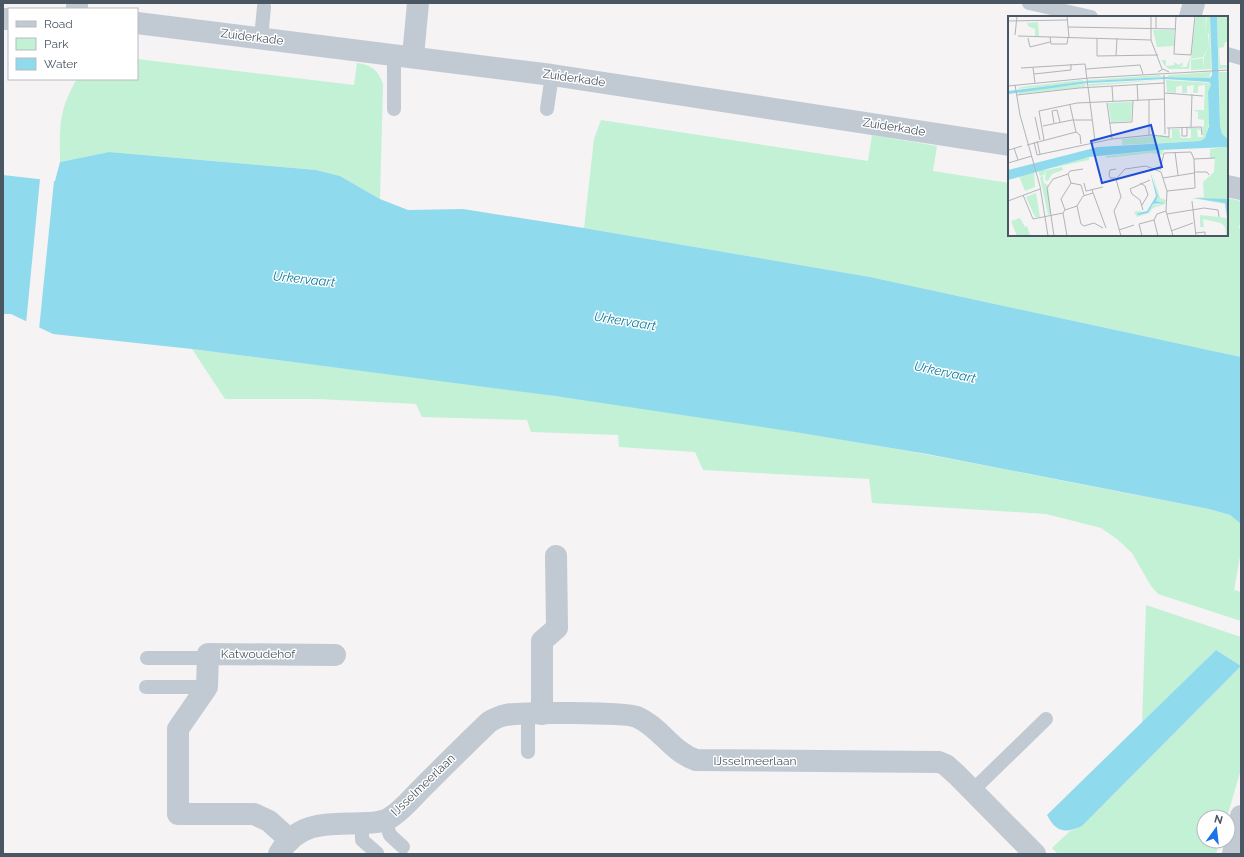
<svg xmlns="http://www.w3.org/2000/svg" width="1244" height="857" viewBox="0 0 1244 857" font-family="Raleway,sans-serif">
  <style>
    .green { fill: #c3f1d5 }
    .water { fill: #90daee }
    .pier { fill: #f5f3f3 }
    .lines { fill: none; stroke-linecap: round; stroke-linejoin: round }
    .service { stroke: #c1cad2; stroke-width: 14 }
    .minor { stroke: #c1cad2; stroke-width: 22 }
    .labels { text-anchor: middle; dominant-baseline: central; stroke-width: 3; stroke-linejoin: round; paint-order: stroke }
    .street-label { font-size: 12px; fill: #4a5661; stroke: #fff }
    .water-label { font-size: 13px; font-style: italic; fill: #0c7c9b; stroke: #fff }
    .inset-road { fill: none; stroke: #b1b4b9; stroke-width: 1 }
    .view { fill: #1d4ed8; fill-opacity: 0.15; stroke: #1d4ed8; stroke-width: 2 }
    .inset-edge { fill: none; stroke: #4a5661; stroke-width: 2 }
  </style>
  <rect width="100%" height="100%" fill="#f5f3f3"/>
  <g class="green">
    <path d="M137,59L354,85L357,63C371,64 379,71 383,84L380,199L340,176L316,170L109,152L60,162C60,126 58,111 77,79H137Z"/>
    <polygon points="601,120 868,161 872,135 937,146 933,171 1009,183 1009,235 1227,235 1227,198 1241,201 1241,219 1239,228 1241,229 1241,357 870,277 584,228 594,139"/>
    <path d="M192,349C394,375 596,399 797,432C935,454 1072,483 1209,509L1230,515L1241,524V551L1234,590L1241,592V621L1158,594L1151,586L1132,553L1117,539L1101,528L1046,514L872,503L869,479L703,470L695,452L619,447L618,435L531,432L527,420L422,417L416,404L318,399H225Z"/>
    <polygon points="1146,605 1241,637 1241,769 1227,817 1204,817 1204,841 1220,841 1216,854 1058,854 1052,848 1070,831 1082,826 1241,666 1216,650 1142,723"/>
  </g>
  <g class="water">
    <polygon points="109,152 316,170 340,176 380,199 408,210 463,209 584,228 870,277 1241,357 1241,524 1230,515 1209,509 927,454 795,432 555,396 192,349 53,334 11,314 3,314 3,175 55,181 60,162"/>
    <path d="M1216,650L1241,666L1082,826C1064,834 1056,832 1047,815Z"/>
  </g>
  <polygon class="pier" points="55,173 54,181 39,330 26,324 40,179 40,177 54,179"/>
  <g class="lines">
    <g class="service">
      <polyline points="1029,3 1091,17"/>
      <polyline points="261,38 264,7"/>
      <polyline points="394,54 394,109"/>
      <polyline points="1227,54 1241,58"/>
      <polyline points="547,109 552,75"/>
      <polyline points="147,658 207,658"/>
      <polyline points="146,687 207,687"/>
      <polyline points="528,752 528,714"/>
      <polyline points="973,790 1046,719"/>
      <polyline points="385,820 390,835 403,847"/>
      <polyline points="362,824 362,840 377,853"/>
    </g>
    <g class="minor">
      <polyline points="77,9 77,3"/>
      <polyline points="1190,17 1194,3"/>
      <polyline points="3,19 9,19"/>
      <polyline points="137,23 552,75 1009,145"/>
      <polyline points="413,56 418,3"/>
      <polyline points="1227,186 1241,189"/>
      <polyline points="542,714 542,641 557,628 556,556"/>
      <polyline points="290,840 269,821 254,814 178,814 178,729 207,687 208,654 335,655"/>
      <path d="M279,854C299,819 330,825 365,823C372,823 381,822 388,819C401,812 412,798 422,788C444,766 466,744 489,722C494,719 500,716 506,715C522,712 626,712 637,717C660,727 672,752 696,760L939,762L946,765L957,775L1035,854"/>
      <polyline points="1233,854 1241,816"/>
    </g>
  </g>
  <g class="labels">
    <g class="street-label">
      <text transform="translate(252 37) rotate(7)">Zuiderkade</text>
      <text transform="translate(574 78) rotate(8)">Zuiderkade</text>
      <text transform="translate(894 127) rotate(9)">Zuiderkade</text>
      <text x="258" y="654">Katwoudehof</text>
      <text x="755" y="761">IJsselmeerlaan</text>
      <text transform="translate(423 785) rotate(-44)">IJsselmeerlaan</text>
    </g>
    <g class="water-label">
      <text transform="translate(304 279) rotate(6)">Urkervaart</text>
      <text transform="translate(625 321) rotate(9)">Urkervaart</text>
      <text transform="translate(945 372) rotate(12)">Urkervaart</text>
    </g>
  </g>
  <g transform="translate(1008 16)">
    <rect width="220" height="220" fill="#f5f3f3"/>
    <path d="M188,0H198L197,16L200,18L201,30L195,41L183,43ZM199,0H202L203,53L162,55L183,54V44L195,42L196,53V41L201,30V18L197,16ZM209,0H220V26H217L216,31L211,32L212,49H218L220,52L211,53ZM30,6L31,20H27V13L20,10L19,7ZM166,14V30L149,31L145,14ZM183,40L181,53H161L157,50L153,44H158V50L166,49V46L171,49L174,46L175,50L171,51H178ZM203,56L201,62L159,61L161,59ZM211,56H220V123L214,118L212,110ZM151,59L155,61L80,65V64ZM74,64L78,66L10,73L13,71ZM155,64L82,70L80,68L98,67ZM158,64L203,67L200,76L201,107L198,121L192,125L114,129V123L154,119L164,122V114L161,113H173L171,114L173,122H183V114L180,112H192V114L189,113L190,121H195L193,111L196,110V104L190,103V96L185,94H196L197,69L190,70V77H185L186,69L179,70V77H174V69L168,71V77L159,76ZM78,68L77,71L11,78L10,75ZM124,86L123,105L103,106L100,87ZM220,131V220H218L217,211L213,207L195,203L196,211H192V199L219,202L217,188L185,182L196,181L195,166L206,156L207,142H202V133ZM148,134L152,138V134H156L154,139L143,137L99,142L97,140ZM81,141V144L38,153L36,159L32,160L30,154ZM54,151L55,154L44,158L40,165L37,164L38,154ZM26,155L27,171L17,175L11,160ZM144,156L152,182L158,184L157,188L145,192L141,197L129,201L126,196L135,194L129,197H140L145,188L149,189L156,186L148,185L150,180ZM35,160L36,167L40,169L43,197L40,199L32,161ZM28,177L32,201H27L18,181ZM12,202L17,211L19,210L22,219L9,220L3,205Z" fill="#c3f1d5"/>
    <path d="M202,0H209L212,110L214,118L220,123V131L152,134V138L149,134L139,135L81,141L0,164V154L90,131L192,125L197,122L201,110L200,76L203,68L201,66L157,63L80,67L0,78V75L80,65L159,61L202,62L204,59ZM142,155L150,180L148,185L157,187L145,188L140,197L130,199L129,197L139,195L148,180ZM185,182L220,183V207L217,187Z" fill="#90daee"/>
    <path class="inset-road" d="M59,0L61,22M143,0V24M168,0L166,38L183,39L187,0M0,5L59,4M60,11L168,13M148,13V0M7,19L9,0M10,20L143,24M42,21L43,28H59L60,22M20,22L22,31L42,26M89,22V40L150,39M143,24L154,53M108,39L109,22M13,52L77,48L87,125M25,52L27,67M78,53L132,49L135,58M150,56L155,53L161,56M26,58L63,54V48M156,59L157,118M129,68L130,85M7,69L12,99L32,170L40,220M0,70L81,62L220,54M104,70L105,86M157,77L195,80M9,79L71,72L156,67M99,87L104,123M62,89L68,116M27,101L32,124M46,107L44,95L49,94L52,106M101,107L124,106L125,85M35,110L64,104H84M183,111L184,78M159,112L193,111L194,119M174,112V120H179V111M68,116L72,119L73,128M141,119V84M36,124L31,95L69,87L157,83M29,125L32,138M26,126L29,139L104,123L143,119L161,121V112M19,129L68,116M0,131L1,134L14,130M6,132L10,144M167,136L170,159M186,143L207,142M0,147L24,140M108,153L102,154L101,158L102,162H108M152,154L156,137L183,136L186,143M186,156H199L201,159M60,158L62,155L75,153M155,162L186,157M63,167L73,169L76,179M76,167L78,175L95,171M132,167L137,170L140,179L134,189M84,174L98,212M159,175L187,172L186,143M15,179L25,203L55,197L57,194L69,190L75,180L85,177M0,185L32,173M184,185L188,220M69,190L73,208L76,210L86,207L95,212M57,194L53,183L63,167L60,158M135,194L132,184L124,178L122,173L142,164M55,197L59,220M159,198L196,192L210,194L211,201M146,204L150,220M111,214L126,209M163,215L185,207M187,217L197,216V220M46,220L39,172L45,163L60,158M113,220L106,195L113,181L108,163L117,153L138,150L153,156L159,175L158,195L165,220M134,220L131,208L146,204L149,198L158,195"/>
    <path class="view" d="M143,109L154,151L94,167L83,125Z"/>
    <rect width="220" height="220" class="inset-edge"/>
  </g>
  <rect width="1244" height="857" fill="none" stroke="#4a5661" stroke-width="8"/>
  <rect x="8" y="8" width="130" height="72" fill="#ffffff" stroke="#b7bbc0"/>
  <rect x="16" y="21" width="20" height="6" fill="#c1cad2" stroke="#b7bbc0"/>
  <text x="44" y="28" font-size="12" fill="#4a5661">Road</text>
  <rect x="16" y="38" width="20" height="12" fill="#c3f1d5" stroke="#b7bbc0"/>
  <text x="44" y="48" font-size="12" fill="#4a5661">Park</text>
  <rect x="16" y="58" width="20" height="12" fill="#90daee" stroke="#b7bbc0"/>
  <text x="44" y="68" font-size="12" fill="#4a5661">Water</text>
  <g transform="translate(1216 829) rotate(15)"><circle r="19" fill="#ffffff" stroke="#b7bbc0"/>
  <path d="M0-3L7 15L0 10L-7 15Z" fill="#1a73e8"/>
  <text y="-6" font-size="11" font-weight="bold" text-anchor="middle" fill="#4a5661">N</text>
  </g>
</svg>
